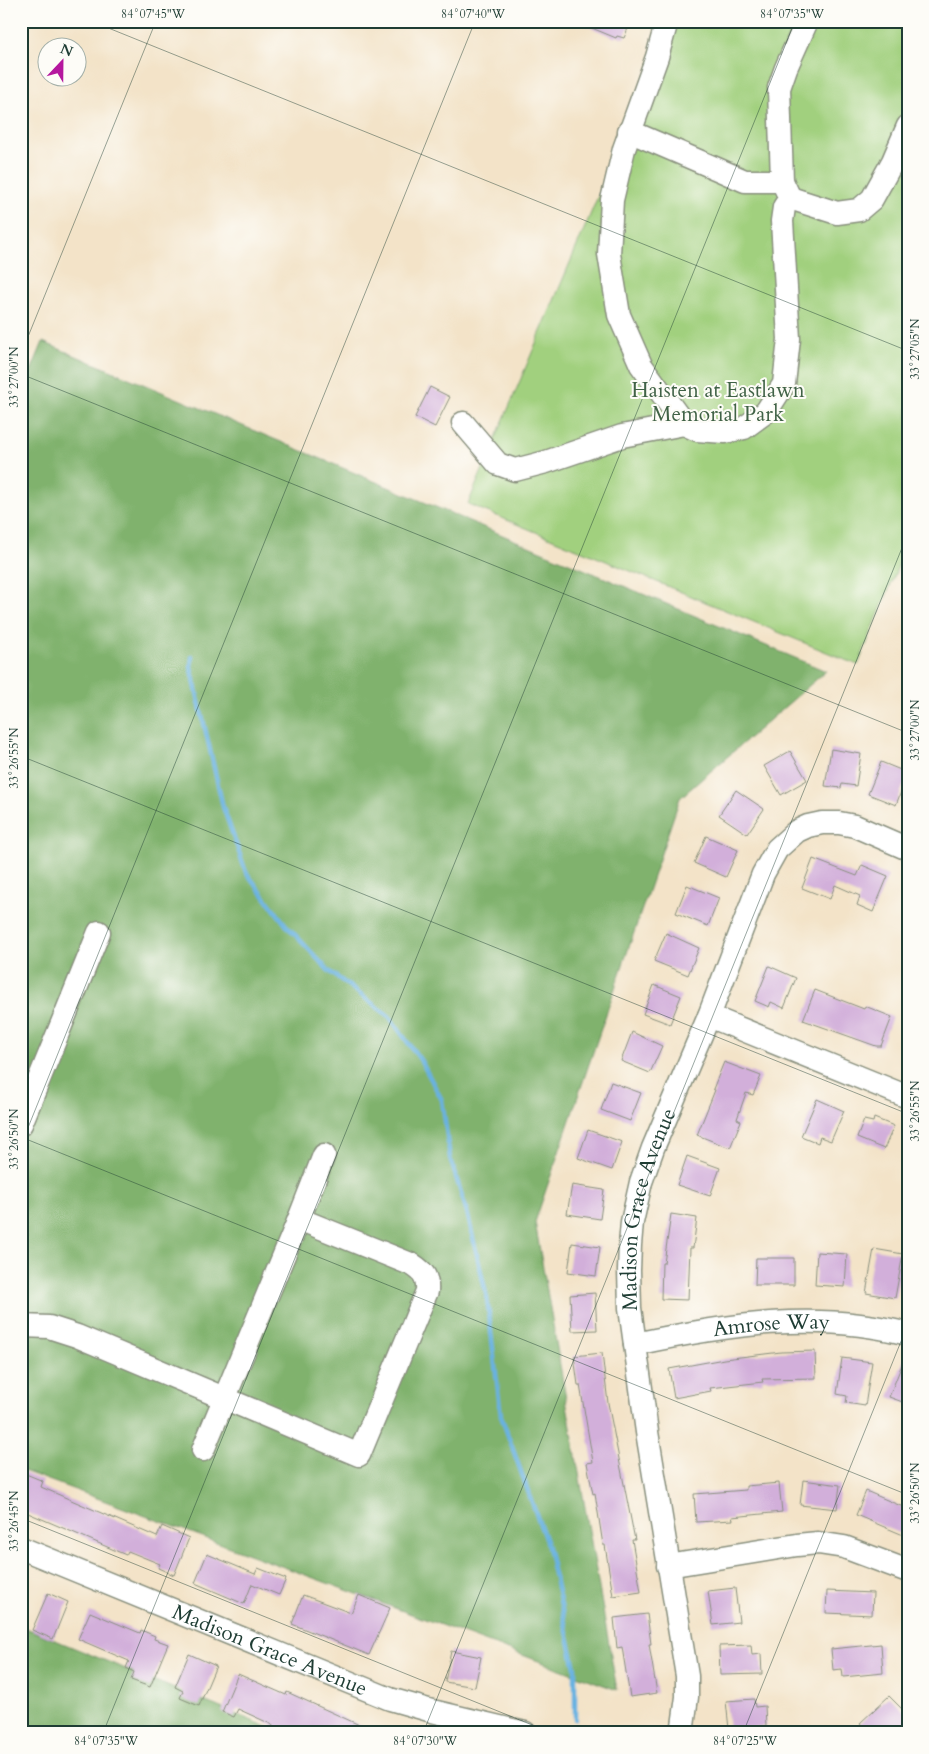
<svg xmlns="http://www.w3.org/2000/svg" width="929" height="1754" viewBox="0 0 929 1754" font-family="Cardo,serif">
  <style>
    .green { fill: #a1d07e; stroke: #608659 }
    .forest { fill: #80b26d; stroke: #507850 }
    .lines { fill: none; stroke-linecap: round; stroke-linejoin: round }
    .stream { stroke: #69b2e1; stroke-width: 4.5 }
    .building { fill: #d2afda }
    .minor-casing { stroke: #89907e; stroke-width: 25 }
    .minor { stroke: #fff; stroke-width: 22 }
    .ticks { fill: none; stroke: #1f3d34; stroke-width: 1; stroke-opacity: 0.45 }
    .labels { text-anchor: middle; dominant-baseline: central; stroke-width: 4; stroke-linejoin: round; paint-order: stroke }
    .park-label { font-size: 21px; fill: #406246; stroke: #fdfcf7 }
    .street-label { font-size: 21px; fill: #1f3d34; stroke: #fdfcf7 }
    .neatline { fill: none; stroke: #1f3d34; stroke-width: 2 }
    .ticks-label { font-size: 12px; text-anchor: middle; fill: #1f3d34 }
  </style>
  <rect width="100%" height="100%" fill="#fdfcf7"/>
  <filter id="ink" filterUnits="userSpaceOnUse"><feTurbulence type="fractalNoise" baseFrequency=".02" numOctaves="2"/><feDisplacementMap in="SourceGraphic" scale="10" xChannelSelector="R" yChannelSelector="G"/><feConvolveMatrix kernelMatrix="1 2 1 2 8 2 1 2 1" color-interpolation-filters="sRGB"/></filter>
  <filter id="wash" filterUnits="userSpaceOnUse"><feTurbulence type="fractalNoise" baseFrequency=".0096" numOctaves="4" result="noise"/><feDisplacementMap in="SourceGraphic" scale="20" xChannelSelector="R" yChannelSelector="G"/><feGaussianBlur stdDeviation="1.12" result="paint"/><feColorMatrix in="noise" values="0 0 0 0 0 0 0 0 0 0 0 0 0 0 0 0 0 1.4 0 .05"/><feComposite in="paint" operator="in"/></filter>
  <g filter="url(#wash)">
    <rect width="100%" height="100%" fill="#f3e3c8"/>
    <polygon class="green" points="672,21 908,21 908,542 858,665 468,504"/>
    <g class="forest">
      <polygon points="43,342 826,671 680,798 535,1222 617,1690 21,1470 21,395"/>
      <polygon points="21,1626 282,1733 21,1733"/>
    </g>
    <g class="lines">
      <polyline class="stream" points="192,657 191,667 223,807 246,872 286,925 329,971 389,1016 421,1061 442,1100 450,1158 467,1212 487,1298 501,1416 548,1547 575,1668 575,1719"/>
    </g>
    <g id="blocks">
      <g class="building">
        <polygon points="575,21 631,21 624,38 617,36 616,38"/>
        <polygon points="430,387 450,397 435,427 415,417"/>
        <polygon points="831,749 861,754 856,786 842,784 841,788 825,786"/>
        <polygon points="790,751 807,780 781,795 764,766"/>
        <polygon points="881,762 908,773 896,805 868,794"/>
        <polygon points="736,790 764,809 747,834 719,815"/>
        <polygon points="706,836 738,850 726,877 694,863"/>
        <polygon points="813,859 857,876 862,865 888,876 873,912 857,905 860,896 835,885 830,899 802,888"/>
        <polygon points="687,885 719,898 708,926 676,913"/>
        <polygon points="666,933 699,948 688,975 654,961"/>
        <polygon points="769,966 796,978 784,1008 771,1002 769,1007 755,1001"/>
        <polygon points="654,985 681,996 670,1024 643,1014"/>
        <polygon points="815,990 864,1009 865,1006 892,1017 881,1046 876,1046 803,1020"/>
        <polygon points="632,1032 662,1046 650,1073 621,1061"/>
        <polygon points="724,1062 761,1076 753,1095 746,1093 737,1119 741,1121 730,1148 697,1135 715,1090 713,1089"/>
        <polygon points="611,1082 641,1093 630,1121 601,1110"/>
        <polygon points="817,1099 844,1111 831,1141 820,1137 818,1143 801,1136"/>
        <polygon points="874,1118 894,1126 884,1149 857,1138 864,1120 873,1122"/>
        <polygon points="588,1130 622,1142 612,1170 578,1158"/>
        <polygon points="687,1156 720,1168 710,1196 677,1185"/>
        <polygon points="572,1185 604,1190 600,1219 567,1214"/>
        <polygon points="671,1214 697,1218 693,1248 690,1248 688,1300 661,1299 662,1263 664,1263"/>
        <polygon points="572,1243 600,1247 596,1276 568,1272"/>
        <polygon points="874,1249 903,1254 895,1298 866,1293"/>
        <polygon points="817,1252 847,1254 845,1287 815,1285"/>
        <polygon points="756,1258 794,1258 794,1285 755,1285"/>
        <polygon points="595,1293 597,1330 572,1331 570,1295"/>
        <polygon points="815,1351 816,1378 762,1379 763,1382 710,1388 711,1391 674,1398 669,1369 724,1359 781,1352"/>
        <polygon points="907,1352 908,1353 908,1404 889,1397"/>
        <polygon points="602,1353 608,1403 635,1540 632,1540 641,1592 613,1596 605,1545 603,1545 595,1493 593,1494 587,1463 593,1462 580,1385 578,1385 574,1356"/>
        <polygon points="842,1358 872,1362 865,1406 846,1403 847,1396 837,1394"/>
        <polygon points="21,1472 43,1481 41,1487 157,1537 162,1526 189,1538 174,1575 158,1568 160,1564 128,1551 126,1555 21,1510"/>
        <polygon points="803,1480 840,1485 837,1509 800,1505"/>
        <polygon points="779,1483 782,1512 732,1517 733,1520 696,1522 694,1494 746,1490 746,1486"/>
        <polygon points="866,1491 908,1509 908,1537 856,1515"/>
        <polygon points="207,1554 255,1574 258,1568 286,1579 279,1595 252,1584 244,1604 195,1583"/>
        <polygon points="735,1588 739,1622 713,1625 708,1591"/>
        <polygon points="827,1591 873,1593 872,1615 826,1613"/>
        <polygon points="48,1593 68,1602 53,1639 32,1630"/>
        <polygon points="303,1595 351,1613 359,1595 390,1608 369,1655 292,1624"/>
        <polygon points="90,1612 140,1633 141,1630 155,1636 154,1639 168,1644 150,1687 131,1680 134,1672 126,1668 129,1661 78,1639"/>
        <polygon points="647,1614 651,1644 649,1644 657,1693 630,1697 622,1647 617,1648 614,1618"/>
        <polygon points="881,1644 883,1673 843,1677 842,1669 833,1670 831,1649"/>
        <polygon points="751,1645 752,1655 761,1654 762,1674 720,1675 719,1646"/>
        <polygon points="451,1651 481,1657 475,1687 445,1682"/>
        <polygon points="189,1654 216,1666 199,1706 180,1698 183,1691 175,1687"/>
        <polygon points="238,1674 286,1695 287,1692 377,1733 300,1733 288,1728 286,1733 280,1733 271,1729 273,1725 238,1709 234,1717 222,1712"/>
        <polygon points="889,1696 908,1715 908,1721 895,1733 869,1733 860,1723"/>
        <polygon points="754,1699 755,1707 765,1706 766,1726 729,1729 726,1701"/>
      </g>
    </g>
  </g>
  <g filter="url(#ink)">
    <use href="#blocks" fill-opacity="0" stroke="#89907e" stroke-width="1"/>
    <g class="lines">
      <defs>
        <g id="minor">
          <polyline points="629,131 745,181 782,181 790,198 784,207 782,221 789,339 784,384 766,412 744,428 725,432 697,430 684,424"/>
          <polyline points="782,181 779,88 786,68 807,21"/>
          <polyline points="790,198 837,213 859,210 872,199 893,161 908,126"/>
          <polyline points="463,423 498,464 515,470 546,462 622,436 684,424 641,365 619,315 609,254 612,200 624,149 657,57 667,21"/>
          <polyline points="709,1016 908,1097"/>
          <polyline points="21,1124 99,932"/>
          <path d="M21,1326L49,1327L77,1336L359,1455L427,1291C428,1278 424,1272 413,1265L299,1219"/>
          <path id="s1" d="M635,1344C724,1325 818,1310 908,1334"/>
          <polyline points="203,1450 299,1219 324,1155"/>
          <path id="s2" d="M21,1548L390,1699L432,1711L525,1733"/>
          <polyline points="668,1566 797,1545 818,1543 844,1547 908,1571"/>
          <path id="s3" d="M682,1733L687,1697V1676L647,1432L630,1308L629,1270L630,1245L632,1222L641,1182L653,1148L709,1016L763,874L777,849L797,831L808,826L822,823H839L855,826L908,849"/>
        </g>
      </defs>
      <use href="#minor" class="minor-casing"/>
      <use href="#minor" class="minor"/>
    </g>
  </g>
  <path class="ticks" d="M91,21L908,351M21,354L156,21M21,374L908,733M21,756L908,1114M21,1137L908,1495M21,1145L475,21M21,1518L552,1733M103,1733L795,21M423,1733L908,533M743,1733L908,1324"/>
  <g class="labels">
    <g class="park-label">
      <text x="718" y="390">Haisten at Eastlawn<tspan x="718" dy="24">Memorial Park</tspan></text>
    </g>
    <g class="street-label">
      <text stroke="none"><textPath href="#s3" startOffset="531">Madison Grace Avenue</textPath></text>
      <text stroke="none"><textPath href="#s1" startOffset="138">Amrose Way</textPath></text>
      <text stroke="none"><textPath href="#s2" startOffset="269">Madison Grace Avenue</textPath></text>
    </g>
  </g>
  <rect width="929" height="1754" fill="none" stroke="#fdfcf7" stroke-width="55"/>
  <g transform="translate(62 62) rotate(22)"><circle r="24" fill="#fdfcf7" stroke="#a4b0a9"/>
  <path d="M0-4L9 19L0 12L-9 19Z" fill="#b5179e"/>
  <text y="-8" font-size="14" font-weight="bold" text-anchor="middle" fill="#1f3d34">N</text>
  </g>
  <rect x="28" y="28" width="874" height="1698" class="neatline"/>
  <g class="ticks-label">
    <text x="153" y="18">84°07'45"W</text>
    <text x="473" y="18">84°07'40"W</text>
    <text x="792" y="18">84°07'35"W</text>
    <text transform="translate(915 349) rotate(-90)" y="4">33°27'05"N</text>
    <text transform="translate(14 377) rotate(-90)" y="4">33°27'00"N</text>
    <text transform="translate(915 730) rotate(-90)" y="4">33°27'00"N</text>
    <text transform="translate(14 758) rotate(-90)" y="4">33°26'55"N</text>
    <text transform="translate(915 1111) rotate(-90)" y="4">33°26'55"N</text>
    <text transform="translate(14 1139) rotate(-90)" y="4">33°26'50"N</text>
    <text transform="translate(915 1493) rotate(-90)" y="4">33°26'50"N</text>
    <text transform="translate(14 1521) rotate(-90)" y="4">33°26'45"N</text>
    <text x="106" y="1745">84°07'35"W</text>
    <text x="425" y="1745">84°07'30"W</text>
    <text x="745" y="1745">84°07'25"W</text>
  </g>
</svg>
